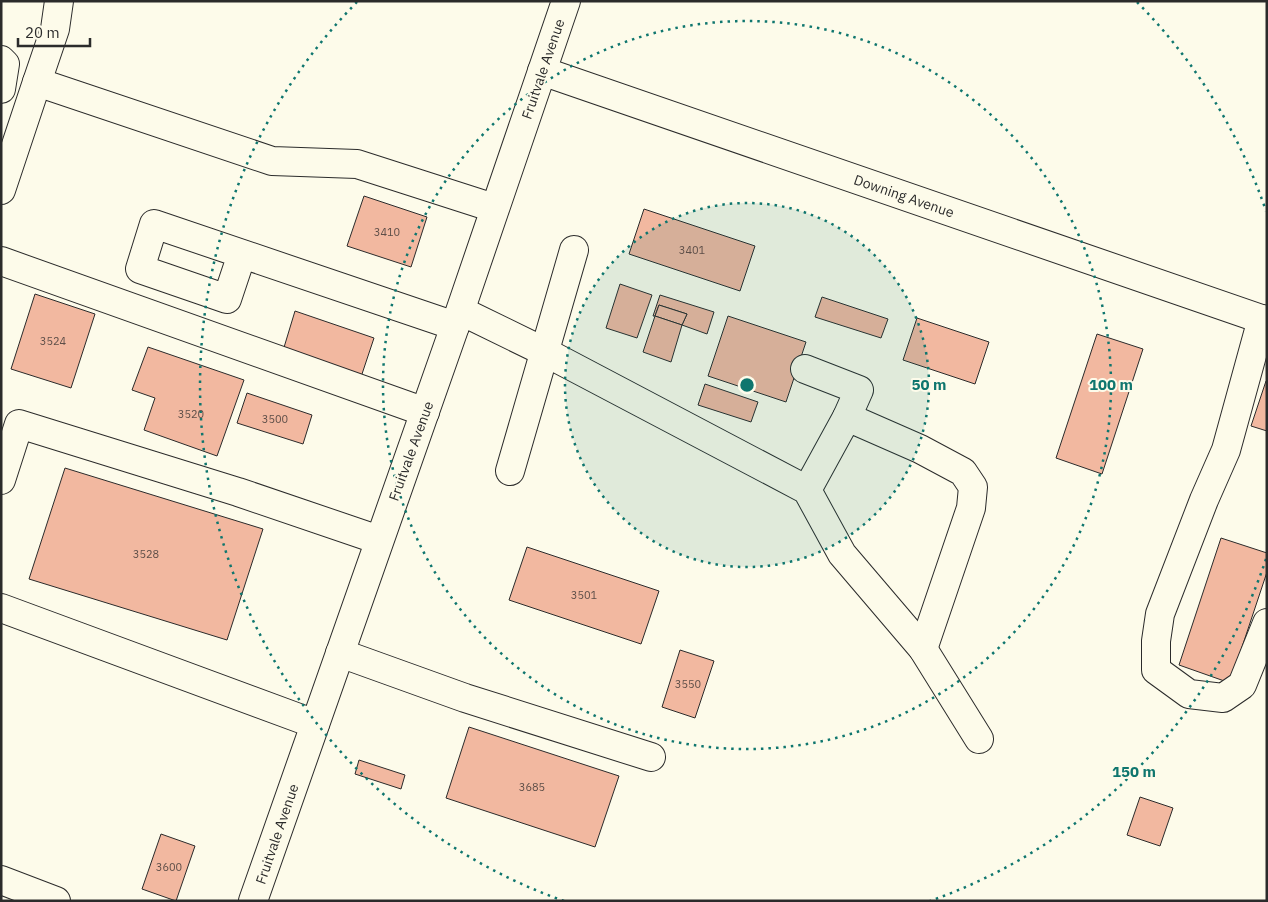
<svg xmlns="http://www.w3.org/2000/svg" width="1268" height="902" viewBox="0 0 1268 902" font-family="'IBM Plex Sans',sans-serif">
  <style>
    .building { fill: #f2b8a0; stroke: #2b2b2b }
    .lines { fill: none; stroke-linecap: round; stroke-linejoin: round }
    .minor-casing { stroke: #2b2b2b; stroke-width: 30 }
    .major-casing { stroke: #2b2b2b; stroke-width: 30 }
    .minor { stroke: #fdfbea; stroke-width: 28 }
    .major { stroke: #fdfbea; stroke-width: 28 }
    .ring { fill: none; stroke: #0f766e; stroke-width: 2.5; stroke-dasharray: 2.5 5 }
    .labels { text-anchor: middle; dominant-baseline: central; stroke-width: 4; stroke-linejoin: round; paint-order: stroke }
    .number-label { font-size: 11px; fill: #5d4e48 }
    .street-label { font-size: 14px; fill: #2b2b2b; stroke: #fdfbea }
    .centre { fill: #0f766e; stroke: #fdfbea; stroke-width: 2.5 }
    .ring-label { font-size: 15px; text-anchor: middle; font-weight: bold; fill: #0f766e; stroke: #fdfbea; stroke-width: 4; stroke-linejoin: round; paint-order: stroke }
  </style>
  <rect width="100%" height="100%" fill="#fdfbea"/>
  <g class="building">
    <polygon points="364,196 427,217 411,267 347,246"/>
    <polygon points="644,209 755,246 740,291 629,254"/>
    <polygon points="620,284 652,295 637,338 606,328"/>
    <polygon points="35,294 95,314 71,388 11,369"/>
    <polygon points="660,295 714,312 707,334 682,325 687,314 659,305 655,316 653,316"/>
    <polygon points="822,297 888,319 881,338 815,317"/>
    <polygon points="659,305 687,314 682,325 655,316"/>
    <polygon points="295,311 374,338 360,380 282,354"/>
    <polygon points="655,316 682,325 671,362 643,352"/>
    <polygon points="728,316 806,342 786,402 708,376"/>
    <polygon points="917,318 989,342 975,384 903,360"/>
    <polygon points="1097,334 1143,349 1102,474 1056,458"/>
    <polygon points="148,347 244,380 217,456 144,430 155,398 132,390"/>
    <polygon points="1266,381 1267,381 1267,431 1251,426"/>
    <polygon points="705,384 758,402 751,422 698,405"/>
    <polygon points="247,393 312,415 303,444 237,423"/>
    <polygon points="65,468 263,529 227,640 29,579"/>
    <polygon points="1221,538 1267,553 1267,572 1230,683 1179,665"/>
    <polygon points="527,547 659,591 641,644 509,600"/>
    <polygon points="680,650 714,661 695,718 662,707"/>
    <polygon points="469,727 619,776 595,847 446,798"/>
    <polygon points="359,760 405,775 401,789 355,774"/>
    <polygon points="1140,797 1173,808 1160,846 1127,835"/>
    <polygon points="161,834 195,846 176,901 142,889"/>
  </g>
  <g class="lines">
    <defs>
      <g id="minor">
        <polyline points="1,60 5,64 1,89"/>
        <polyline points="542,71 1267,321"/>
        <polyline points="37,82 55,29 59,1"/>
        <polyline points="1,190 37,82 272,161 357,164 494,208"/>
        <polyline points="242,254 227,299 140,269 154,224 455,326"/>
        <polyline points="1,261 425,412"/>
        <polyline points="461,311 545,352 807,490 842,554 923,649 979,739"/>
        <polyline points="1262,319 1226,450 1204,500 1160,614 1156,641 1156,670 1189,694 1223,698 1242,685 1267,623"/>
        <polyline points="805,369 859,390 847,417"/>
        <polyline points="510,471 574,250"/>
        <polyline points="1,480 19,424 238,492 379,540"/>
        <polyline points="807,490 847,417 920,449 963,472 973,487 971,508 923,649"/>
        <polyline points="1,608 315,724"/>
        <polyline points="340,653 465,698 651,757"/>
        <polyline points="1,880 56,901"/>
      </g>
      <polyline id="major" points="253,901 455,326 566,1"/>
    </defs>
    <use href="#minor" class="minor-casing"/>
    <use href="#major" class="major-casing"/>
    <use href="#minor" class="minor"/>
    <use href="#major" class="major"/>
  </g>
  <circle cx="747" cy="385" r="182" fill="#0f766e" fill-opacity=".12"/>
  <g class="ring">
    <circle cx="747" cy="385" r="182"/>
    <circle cx="747" cy="385" r="364"/>
    <path d="M1266 559A547 547 0 0 1 930 901M564 901A547 547 0 0 1 357 2M1137 2A547 547 0 0 1 1266 211"/>
  </g>
  <g class="labels">
    <g class="number-label">
      <text x="387" y="232">3410</text>
      <text x="692" y="250">3401</text>
      <text x="53" y="341">3524</text>
      <text x="191" y="414">3520</text>
      <text x="275" y="419">3500</text>
      <text x="146" y="554">3528</text>
      <text x="584" y="595">3501</text>
      <text x="688" y="684">3550</text>
      <text x="532" y="787">3685</text>
      <text x="169" y="867">3600</text>
    </g>
    <g class="street-label">
      <text transform="translate(543 69) rotate(-71)">Fruitvale Avenue</text>
      <text transform="translate(904 196) rotate(19)">Downing Avenue</text>
      <text transform="translate(411 451) rotate(-70)">Fruitvale Avenue</text>
      <text transform="translate(277 834) rotate(-71)">Fruitvale Avenue</text>
    </g>
  </g>
  <circle cx="747" cy="385" r="8" class="centre"/>
  <g class="ring-label">
    <text x="929" y="390">50 m</text>
    <text x="1111" y="390">100 m</text>
    <text x="1134" y="777">150 m</text>
  </g>
  <rect width="1268" height="902" fill="none" stroke="#2b2b2b" stroke-width="5"/>
  <path d="M18 38v8h72v-8" fill="none" stroke="#2b2b2b" stroke-width="2.5"/>
  <text x="25" y="38" font-size="15" fill="#2b2b2b" stroke="#fdfbea" stroke-width="4" paint-order="stroke">20 m</text>
</svg>
